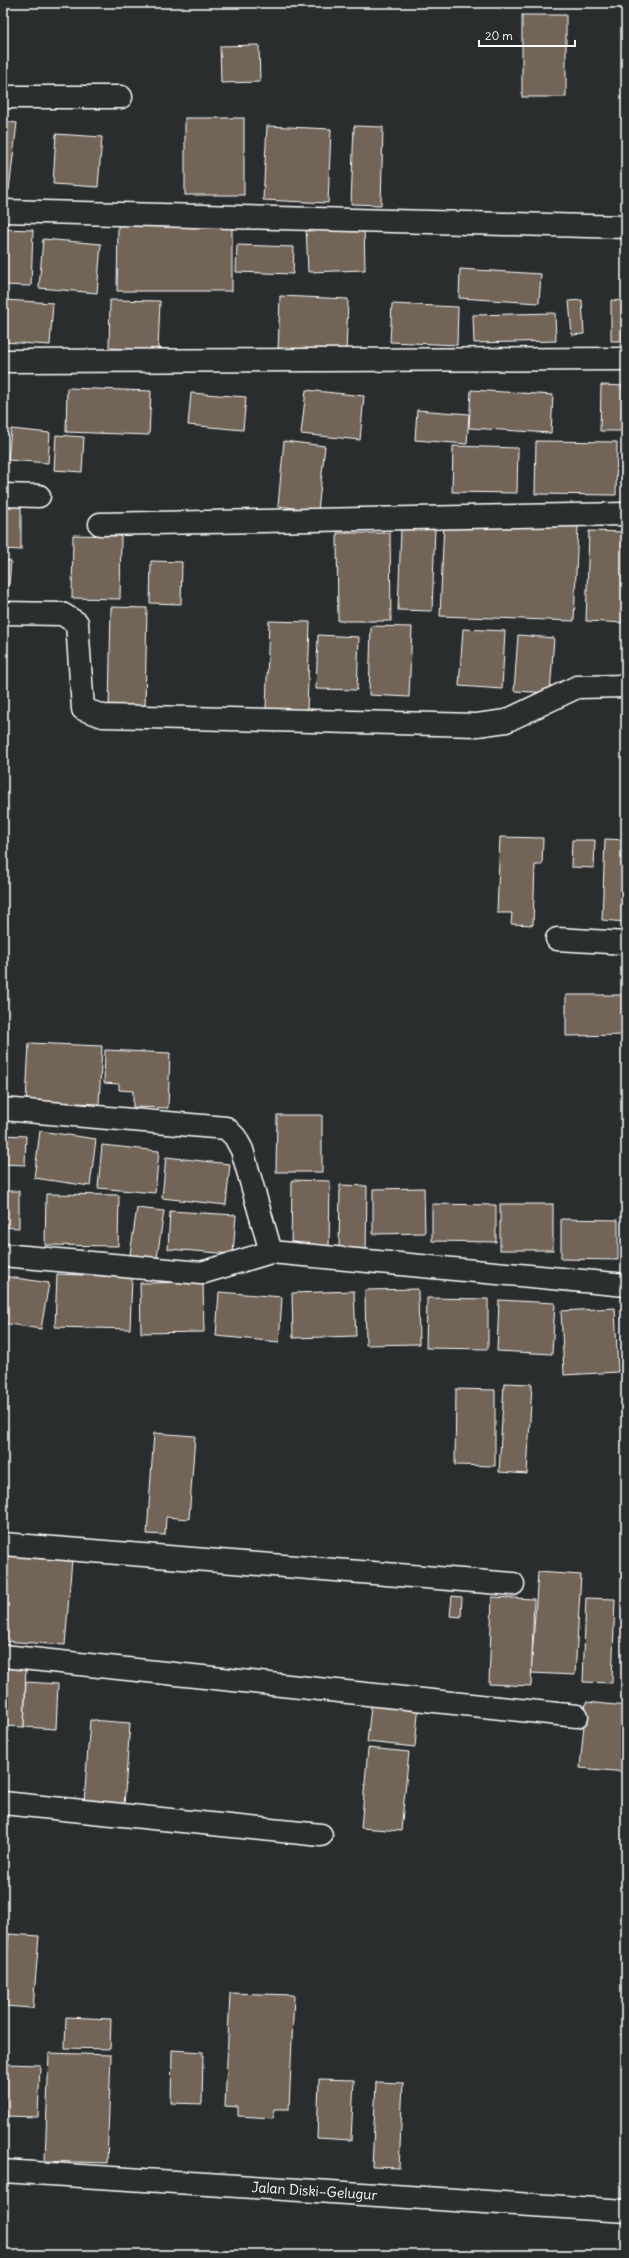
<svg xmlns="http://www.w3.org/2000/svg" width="629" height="2258" viewBox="0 0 629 2258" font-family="Delius,sans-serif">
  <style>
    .building { fill: #726558; stroke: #fff }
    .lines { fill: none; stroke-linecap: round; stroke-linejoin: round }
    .minor-casing { stroke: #fff; stroke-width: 25 }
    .major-casing { stroke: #fff; stroke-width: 25 }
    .minor { stroke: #2a2d2e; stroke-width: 22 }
    .major { stroke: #2a2d2e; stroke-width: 22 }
    .labels { text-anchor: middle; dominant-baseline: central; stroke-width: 3.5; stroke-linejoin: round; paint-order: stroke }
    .street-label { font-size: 14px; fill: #fff; stroke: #2a2d2e }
  </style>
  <rect width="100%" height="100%" fill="#2a2d2e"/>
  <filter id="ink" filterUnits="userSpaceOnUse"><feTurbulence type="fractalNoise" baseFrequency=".025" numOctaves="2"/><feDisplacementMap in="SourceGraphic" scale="8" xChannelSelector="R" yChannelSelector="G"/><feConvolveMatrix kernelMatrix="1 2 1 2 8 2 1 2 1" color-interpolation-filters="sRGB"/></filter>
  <g filter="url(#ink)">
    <g class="building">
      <rect x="522" y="15" width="44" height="82"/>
      <polygon points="259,45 260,82 221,83 220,46"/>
      <rect x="185" y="118" width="59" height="77"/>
      <polygon points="3,121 17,123 9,190 3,189"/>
      <polygon points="267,126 331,129 328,203 263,200"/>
      <polygon points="354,126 383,127 381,205 351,204"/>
      <polygon points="56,134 102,137 98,187 53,184"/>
      <polygon points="118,224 232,225 232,291 117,291"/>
      <polygon points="364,224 365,270 308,272 306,226"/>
      <polygon points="3,229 33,230 31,286 3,285"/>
      <polygon points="43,239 101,244 97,293 39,288"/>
      <polygon points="237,245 294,247 293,274 236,272"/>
      <polygon points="460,269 541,274 539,303 459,298"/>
      <polygon points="280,296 348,299 346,354 278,352"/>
      <polygon points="4,300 53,303 50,345 3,342"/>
      <polygon points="110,300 160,301 158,350 109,348"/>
      <polygon points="582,300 584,334 572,335 569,301"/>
      <polygon points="611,300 626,301 626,341 611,341"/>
      <polygon points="392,304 458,307 457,345 390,342"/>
      <polygon points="555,313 556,341 474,343 473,315"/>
      <polygon points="601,385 626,386 626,431 600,431"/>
      <polygon points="67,388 151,391 149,435 66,432"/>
      <polygon points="306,390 364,396 360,440 301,434"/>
      <polygon points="471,390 553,395 551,433 469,428"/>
      <polygon points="191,393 246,397 243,430 188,425"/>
      <polygon points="417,410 469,414 467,444 415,440"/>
      <polygon points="11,429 50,433 48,463 8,460"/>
      <polygon points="56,435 84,437 82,472 54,470"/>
      <polygon points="284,441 325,446 318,511 278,506"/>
      <polygon points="536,441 617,442 616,495 535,494"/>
      <polygon points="453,446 518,448 517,493 452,492"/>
      <polygon points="3,504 21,504 21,550 3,549"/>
      <polygon points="444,521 578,526 574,621 440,616"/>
      <polygon points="401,528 435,529 432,611 398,610"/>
      <polygon points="589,531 626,532 626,623 586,621"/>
      <polygon points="337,533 390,533 391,621 338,621"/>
      <polygon points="73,535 121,536 120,599 72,598"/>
      <polygon points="3,560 11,561 9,586 3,586"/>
      <polygon points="151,561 182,562 181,604 150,603"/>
      <polygon points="111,607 147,608 145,709 109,708"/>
      <polygon points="269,621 310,622 307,711 266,709"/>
      <polygon points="371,626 412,627 409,697 369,695"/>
      <polygon points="463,629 505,631 502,689 459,686"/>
      <polygon points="318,635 359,637 357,690 316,689"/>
      <polygon points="518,635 554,638 550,693 514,691"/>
      <polygon points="500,837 543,838 542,865 535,865 533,925 511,924 512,913 497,913"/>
      <polygon points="605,839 626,840 626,922 602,920"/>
      <polygon points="572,840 595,840 594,868 571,867"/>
      <polygon points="566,995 626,995 626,1035 566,1036"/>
      <polygon points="29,1043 102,1046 99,1104 26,1101"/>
      <polygon points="105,1050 170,1053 168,1108 133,1107 133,1091 119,1090 119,1084 104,1083"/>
      <polygon points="277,1115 322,1115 322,1172 276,1172"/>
      <polygon points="40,1131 96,1139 90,1186 34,1178"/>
      <polygon points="3,1135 26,1136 25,1165 3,1164"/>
      <polygon points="102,1145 159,1151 155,1193 98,1188"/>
      <polygon points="166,1157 230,1164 226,1205 162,1198"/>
      <polygon points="292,1180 330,1181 329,1248 291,1248"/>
      <polygon points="340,1185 367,1186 366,1253 339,1253"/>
      <polygon points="424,1188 425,1233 373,1234 373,1189"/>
      <polygon points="3,1191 19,1191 19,1228 3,1227"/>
      <polygon points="46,1194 119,1195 118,1246 45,1245"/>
      <polygon points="432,1204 496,1205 496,1242 432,1241"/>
      <rect x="500" y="1204" width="53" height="46"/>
      <polygon points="137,1208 164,1211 156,1265 129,1261"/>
      <polygon points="170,1211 236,1215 233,1254 168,1249"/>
      <polygon points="561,1219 618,1220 618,1260 561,1259"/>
      <polygon points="57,1274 132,1277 130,1329 55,1327"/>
      <polygon points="3,1276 49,1283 41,1329 3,1323"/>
      <polygon points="203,1282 204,1332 141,1333 140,1283"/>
      <polygon points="418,1289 419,1344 366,1345 365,1290"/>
      <polygon points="354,1291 356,1336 293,1338 292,1293"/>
      <polygon points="219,1292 282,1297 279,1342 216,1336"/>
      <polygon points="427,1298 488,1299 488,1349 426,1348"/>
      <polygon points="499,1300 555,1303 552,1354 497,1351"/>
      <polygon points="615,1308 618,1372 564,1375 561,1311"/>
      <polygon points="504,1383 532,1384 527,1474 499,1472"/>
      <polygon points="456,1389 495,1390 495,1466 455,1465"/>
      <polygon points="154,1433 195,1436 189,1519 166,1517 165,1535 147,1534"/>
      <polygon points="3,1555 72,1559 65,1645 3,1641"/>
      <polygon points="538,1572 581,1575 575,1675 531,1673"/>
      <polygon points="452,1596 462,1597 461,1617 450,1616"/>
      <polygon points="492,1597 534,1599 531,1686 489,1684"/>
      <polygon points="586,1598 615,1599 612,1683 583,1682"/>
      <polygon points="3,1664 26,1665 24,1727 3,1726"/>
      <polygon points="26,1682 58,1684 56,1729 24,1727"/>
      <polygon points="372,1698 419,1703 415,1747 367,1742"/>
      <polygon points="586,1702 626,1706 626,1772 580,1768"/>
      <polygon points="90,1720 130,1723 124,1806 84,1803"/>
      <polygon points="368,1748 409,1752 401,1831 361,1828"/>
      <polygon points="3,1829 5,1829 3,1865"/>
      <polygon points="3,1933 9,1934 4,1986 3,1986"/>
      <polygon points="9,1934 39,1936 33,2008 3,2006"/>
      <polygon points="230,1993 294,1995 289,2109 274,2109 273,2118 238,2116 238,2107 225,2106"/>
      <polygon points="66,2017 111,2019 110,2049 65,2048"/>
      <polygon points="172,2050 203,2052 202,2104 171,2103"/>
      <polygon points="49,2053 111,2055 107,2163 45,2161"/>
      <polygon points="7,2064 40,2065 38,2117 5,2116"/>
      <polygon points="319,2079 354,2080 351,2140 317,2138"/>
      <polygon points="376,2082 403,2083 399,2168 372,2167"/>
    </g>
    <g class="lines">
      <defs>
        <g id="minor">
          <polyline points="3,97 121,97"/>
          <polyline points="3,211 626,227"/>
          <polyline points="3,361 626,359"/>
          <polyline points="3,495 39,496"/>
          <polyline points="100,524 626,514"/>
          <polyline points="3,613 62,614 77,623 83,709 103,716 477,725 506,721 577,687 626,686"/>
          <polyline points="557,939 626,943"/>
          <polyline points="3,1109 226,1128 235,1137 242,1150 271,1252"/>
          <polyline points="3,1255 201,1273 271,1252 626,1285"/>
          <polyline points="3,1544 513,1584"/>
          <polyline points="3,1656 577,1716"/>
          <polyline points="3,1803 321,1835"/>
        </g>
        <g id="major">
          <path id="s1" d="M3,2171L626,2211"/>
        </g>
      </defs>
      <use href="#minor" class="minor-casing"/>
      <use href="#major" class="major-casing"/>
      <use href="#minor" class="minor"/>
      <use href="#major" class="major"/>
    </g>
  </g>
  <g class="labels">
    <g class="street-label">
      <text stroke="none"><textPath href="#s1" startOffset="312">Jalan Diski–Gelugur</textPath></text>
    </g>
  </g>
  <rect width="629" height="2258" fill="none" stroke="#2a2d2e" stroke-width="16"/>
  <rect x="8" y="8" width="613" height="2242" fill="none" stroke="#fff" stroke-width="1.5" filter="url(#ink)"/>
  <path d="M479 40v6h96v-6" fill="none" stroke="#ffffff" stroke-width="2"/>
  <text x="485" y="40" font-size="12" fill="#ffffff" stroke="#2a2d2e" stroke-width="3" paint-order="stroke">20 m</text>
</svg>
